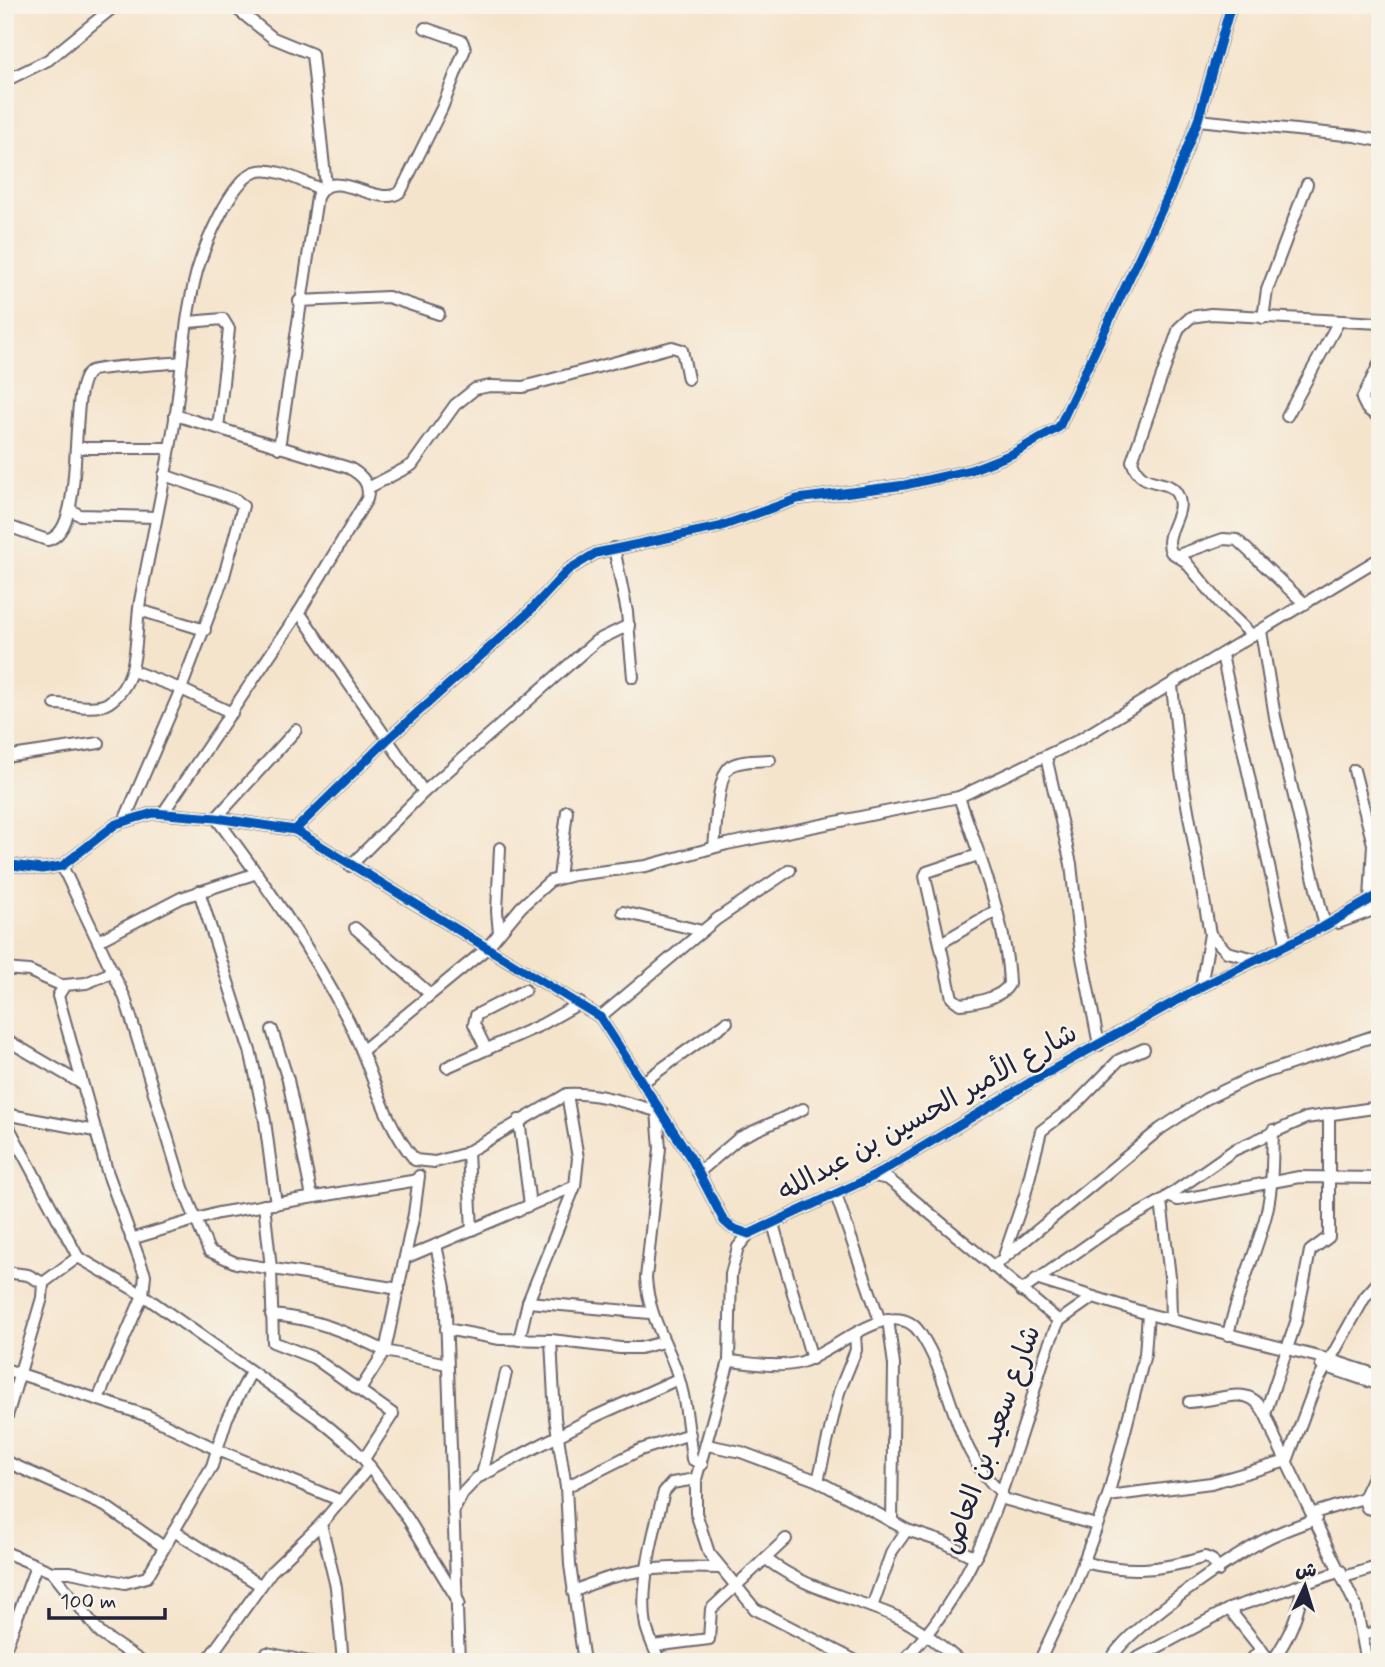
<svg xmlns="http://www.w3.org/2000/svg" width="1385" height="1667" viewBox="0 0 1385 1667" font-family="Mynerve,'Playpen Sans Arabic',sans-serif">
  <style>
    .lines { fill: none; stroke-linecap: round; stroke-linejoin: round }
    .minor-casing { stroke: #6c666e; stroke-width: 14 }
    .minor { stroke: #fff; stroke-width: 10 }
    .cycleway-casing { stroke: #f7f3e8; stroke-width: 13 }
    .cycleway { stroke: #0057b8; stroke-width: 9 }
    .labels { text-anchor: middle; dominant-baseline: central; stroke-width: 5; stroke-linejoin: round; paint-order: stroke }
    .street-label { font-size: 28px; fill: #22223b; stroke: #f7f3e8 }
  </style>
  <rect width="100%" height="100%" fill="#f7f3e8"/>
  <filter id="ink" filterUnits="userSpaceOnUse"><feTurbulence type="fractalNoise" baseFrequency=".0143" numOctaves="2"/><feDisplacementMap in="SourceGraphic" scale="14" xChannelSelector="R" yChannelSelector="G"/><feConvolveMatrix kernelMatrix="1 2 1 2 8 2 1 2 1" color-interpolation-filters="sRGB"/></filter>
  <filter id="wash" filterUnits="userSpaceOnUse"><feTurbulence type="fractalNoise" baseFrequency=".00686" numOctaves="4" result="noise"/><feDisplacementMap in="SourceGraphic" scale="28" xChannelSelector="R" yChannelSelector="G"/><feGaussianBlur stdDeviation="1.57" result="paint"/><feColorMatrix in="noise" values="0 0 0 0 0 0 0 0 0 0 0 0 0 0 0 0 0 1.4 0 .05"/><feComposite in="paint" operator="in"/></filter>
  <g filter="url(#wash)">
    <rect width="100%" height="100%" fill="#f5e4cc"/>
  </g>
  <g filter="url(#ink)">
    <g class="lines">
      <defs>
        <g id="minor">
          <polyline points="232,5 273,38 312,54 326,186"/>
          <polyline points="5,81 48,60 116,5"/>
          <polyline points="1198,120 1355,136 1380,141"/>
          <polyline points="299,301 388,297 439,314"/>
          <polyline points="1263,318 1267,290 1307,184"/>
          <polyline points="189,322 223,319 229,329 218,428"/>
          <polyline points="1380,362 1362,399 1367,409 1380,418"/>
          <polyline points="1287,416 1339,321"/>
          <polyline points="78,448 169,448"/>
          <path d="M279,448L317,197C333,163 379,211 401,191L442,108L465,49L462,41L425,28"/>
          <polyline points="164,475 236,500 243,506 224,576 181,689 232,713"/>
          <polyline points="368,488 412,465 455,405 475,389 490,386 523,387 672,347 682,350 688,379"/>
          <polyline points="70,509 79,515 156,517"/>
          <path d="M5,525L47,540C90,533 65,385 91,371C97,367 168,364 182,362"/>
          <polyline points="614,548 627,612 633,677"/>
          <polyline points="1178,555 1223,539 1237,540 1305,604"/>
          <polyline points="139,610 205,630"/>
          <polyline points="299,612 424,792"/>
          <polyline points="1261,631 1275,717 1325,926"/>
          <path d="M1252,635L1225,609L1185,561L1171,552C1162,532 1188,513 1177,494C1168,476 1141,491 1132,461L1179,328L1191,317L1211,314L1380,323"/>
          <polyline points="1222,655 1286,943"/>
          <polyline points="1172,686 1181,771 1210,934 1201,987"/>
          <path d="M55,704C69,704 95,711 108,703C142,681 134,635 140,601C152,538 166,476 176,413C182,366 185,316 197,271C205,245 230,182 255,172C273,165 304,183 321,189"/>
          <polyline points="5,757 99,743"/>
          <polyline points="1046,757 1071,864 1080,947 1099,1045"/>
          <polyline points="1354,770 1373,844 1370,900 1380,919"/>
          <path d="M959,797C979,856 1007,922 1009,984C1002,998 974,1003 960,1004L952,998L925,876L927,872L978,855"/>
          <path d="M163,813L299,612L367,499C371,484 362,475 349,468L175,415"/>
          <path d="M216,818C264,882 311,948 348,1020C371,1065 382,1121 415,1160L435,1162L464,1154L567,1094C600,1092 631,1105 662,1112"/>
          <polyline points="216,818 296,730"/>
          <polyline points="125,819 181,689 133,671"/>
          <polyline points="295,830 387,740 527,614 568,570 596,553 719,527 797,499 905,485 971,470 1012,454 1059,427 1170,192 1198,120 1231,5"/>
          <path d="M714,847C716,831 717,773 731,766C741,760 758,761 770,760"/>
          <polyline points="5,864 42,869 62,866 116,824 153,813 216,818 295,830 600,1017 692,1160 724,1221 732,1228 749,1234 874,1176 1029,1083 1201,987 1325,926 1380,894"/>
          <polyline points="62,866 125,998 183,1188 209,1251 236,1263 399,1289"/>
          <polyline points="350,866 424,792 596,641 629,625"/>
          <polyline points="559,878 567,811"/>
          <polyline points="199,891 251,1054 265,1121 276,1204"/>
          <polyline points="623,912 702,931"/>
          <polyline points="1338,923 1379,908"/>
          <polyline points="355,928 430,994"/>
          <polyline points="499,933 497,911 500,848"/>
          <polyline points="1210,934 1227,952 1256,959"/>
          <polyline points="98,941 181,898 257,873"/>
          <polyline points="941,943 995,911"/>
          <polyline points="5,969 29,971 63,986"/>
          <polyline points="600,1017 717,919 790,870"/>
          <polyline points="272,1030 288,1080 312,1197"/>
          <polyline points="5,1039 82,1084"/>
          <polyline points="486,1049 474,1024 476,1015 525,990"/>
          <polyline points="363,1050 486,949 521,907 550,881 574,875 646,866 727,844 959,797 1077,741 1380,558"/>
          <polyline points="447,1067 541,1025 580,1003"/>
          <polyline points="643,1082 727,1022"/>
          <path d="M657,1111L660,1148L646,1278C648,1312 663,1336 675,1367C686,1396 688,1428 692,1459L702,1465"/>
          <polyline points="5,1114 95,1131"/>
          <polyline points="5,1120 78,1257 143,1295 319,1419 349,1444 364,1459 408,1519 459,1602"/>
          <polyline points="519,1120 530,1205"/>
          <polyline points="468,1152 472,1230"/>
          <polyline points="698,1173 739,1138 803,1109"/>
          <polyline points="419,1176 414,1214 385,1351 447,1364"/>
          <path d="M874,1176L888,1179L897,1186L1059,1321C1045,1350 1037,1381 1028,1412C997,1507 974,1588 902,1662"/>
          <polyline points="836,1195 880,1321"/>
          <polyline points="1168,1196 1178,1200 1299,1177 1380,1178"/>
          <polyline points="1161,1201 1170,1277 1171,1320"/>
          <polyline points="264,1205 271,1268 273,1342 314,1358 393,1414 364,1459"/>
          <polyline points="773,1224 812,1359"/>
          <polyline points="749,1234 738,1247 731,1274 729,1361 696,1479 696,1513 709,1553 755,1609 858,1662"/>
          <polyline points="131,1239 218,1213 418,1180"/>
          <polyline points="436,1245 445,1288 459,1662"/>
          <polyline points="1004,1256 1025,1195 1041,1131 1075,1105 1119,1060 1144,1049"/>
          <polyline points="405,1258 575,1186"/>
          <polyline points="993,1267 1160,1129 1206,1099 1252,1077 1380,1034"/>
          <polyline points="5,1272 28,1275 43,1283 78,1257"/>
          <polyline points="1036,1279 1148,1314 1331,1360 1380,1376"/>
          <polyline points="1021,1291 1103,1234 1161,1201 1234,1150 1306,1118 1380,1107"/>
          <polyline points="528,1302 650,1313"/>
          <path d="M271,1315C314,1318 347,1332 385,1351L360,1390"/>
          <polyline points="888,1319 894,1365 892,1522"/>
          <polyline points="1059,1321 1093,1297"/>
          <polyline points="446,1329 500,1339 551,1340 620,1348 640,1348 663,1342"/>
          <path d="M1228,1335C1237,1292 1257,1253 1267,1211C1273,1184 1272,1158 1273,1130"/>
          <polyline points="519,1340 528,1302 575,1186 578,1158 567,1094"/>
          <polyline points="551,1340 555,1418 566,1487 570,1565 584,1662"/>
          <path d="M729,1361C751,1363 776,1368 798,1363C833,1355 893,1292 920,1333C954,1383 953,1452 1002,1493"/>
          <polyline points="1321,1365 1380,1385"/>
          <polyline points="5,1369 148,1416 218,1450 339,1500"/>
          <polyline points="98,1399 143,1295 145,1275 107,1171 58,996 65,985 86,983 113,972"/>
          <path d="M1189,1402C1241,1398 1255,1378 1275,1438L1356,1606L1367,1662"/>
          <polyline points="1266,1411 1296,1322 1310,1251 1329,1237 1329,1114"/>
          <polyline points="5,1423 42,1298 43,1283"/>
          <polyline points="707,1445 741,1452 818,1481 907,1530 943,1542 976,1558"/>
          <polyline points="5,1461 105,1506 164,1547"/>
          <polyline points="482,1475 506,1373"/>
          <polyline points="818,1481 839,1392 856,1350 855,1334"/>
          <polyline points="566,1487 640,1450 690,1434"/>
          <polyline points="1108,1496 1211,1483 1287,1461 1315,1386 1365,1297 1380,1280"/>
          <polyline points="1000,1498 1096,1525"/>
          <polyline points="1363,1498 1367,1508 1380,1511"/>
          <polyline points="453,1512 463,1493 477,1478 596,1416 678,1379"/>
          <polyline points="1314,1513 1363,1498 1380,1462"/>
          <polyline points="174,1531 260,1585"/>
          <polyline points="5,1552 52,1572 70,1572 125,1583 147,1577 212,1466 227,1418 251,1372"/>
          <path d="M766,1559C808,1591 852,1597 899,1618C922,1629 941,1646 961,1662"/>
          <path d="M1083,1562C1129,1573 1159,1571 1205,1557L1212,1560L1218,1571"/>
          <polyline points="52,1572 101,1634 142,1662"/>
          <polyline points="1344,1577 1380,1566"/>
          <path d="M573,1592C620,1568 667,1566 719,1568"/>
          <polyline points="872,1607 892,1551 907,1530"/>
          <polyline points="1229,1609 1271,1662"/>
          <polyline points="1363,1635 1380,1631"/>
          <polyline points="653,1646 709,1639 711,1609 786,1539"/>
          <polyline points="5,1650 36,1566"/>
          <polyline points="206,1662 271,1572 321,1524"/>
          <polyline points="257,1662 267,1653 309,1662"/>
          <polyline points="343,1662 336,1587 321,1524 370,1466"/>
          <path d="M660,1662C655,1650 649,1638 646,1626C639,1587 654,1530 664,1492L672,1483L696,1479"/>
          <polyline points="1039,1662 1074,1588 1108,1496 1145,1354 1148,1314"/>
          <path d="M1110,1662C1121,1632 1226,1562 1257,1544C1275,1533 1296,1526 1316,1519"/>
          <polyline points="1130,1662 1229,1609 1341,1571"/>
          <polyline points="1249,1662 1261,1649"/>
          <path d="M1272,1662C1289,1637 1300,1614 1302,1584"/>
        </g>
      </defs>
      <use href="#minor" class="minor-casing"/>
      <use href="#minor" class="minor"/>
      <defs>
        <g id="cycleway">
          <polyline points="295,830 387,740 527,614 568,570 596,553 719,527 797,499 905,485 971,470 1012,454 1059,427 1170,192 1198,120 1231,5"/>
          <polyline points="5,864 42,869 62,866 116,824 153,813 216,818 295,830 600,1017 692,1160 724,1221 732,1228 749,1234 874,1176 1029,1083 1201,987 1325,926 1380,894"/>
        </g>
      </defs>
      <use href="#cycleway" class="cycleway-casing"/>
      <use href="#cycleway" class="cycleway"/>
    </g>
  </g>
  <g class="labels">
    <g class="street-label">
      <text transform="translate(928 1113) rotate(-29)">شارع الأمير الحسين بن عبدالله</text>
      <text transform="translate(992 1440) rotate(-70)">شارع سعيد بن العاص</text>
    </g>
  </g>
  <rect width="1385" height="1667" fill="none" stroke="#f7f3e8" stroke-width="28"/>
  <g transform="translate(1305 1586) rotate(4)" stroke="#f7f3e8" stroke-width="5" paint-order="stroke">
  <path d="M0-5L12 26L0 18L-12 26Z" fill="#22223b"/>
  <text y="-10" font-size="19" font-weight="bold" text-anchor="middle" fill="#22223b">ش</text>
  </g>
  <path d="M49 1608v10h116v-10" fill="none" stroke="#22223b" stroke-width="3.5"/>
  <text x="60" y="1608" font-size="21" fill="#22223b" stroke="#f7f3e8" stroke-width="5" paint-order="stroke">100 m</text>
</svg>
